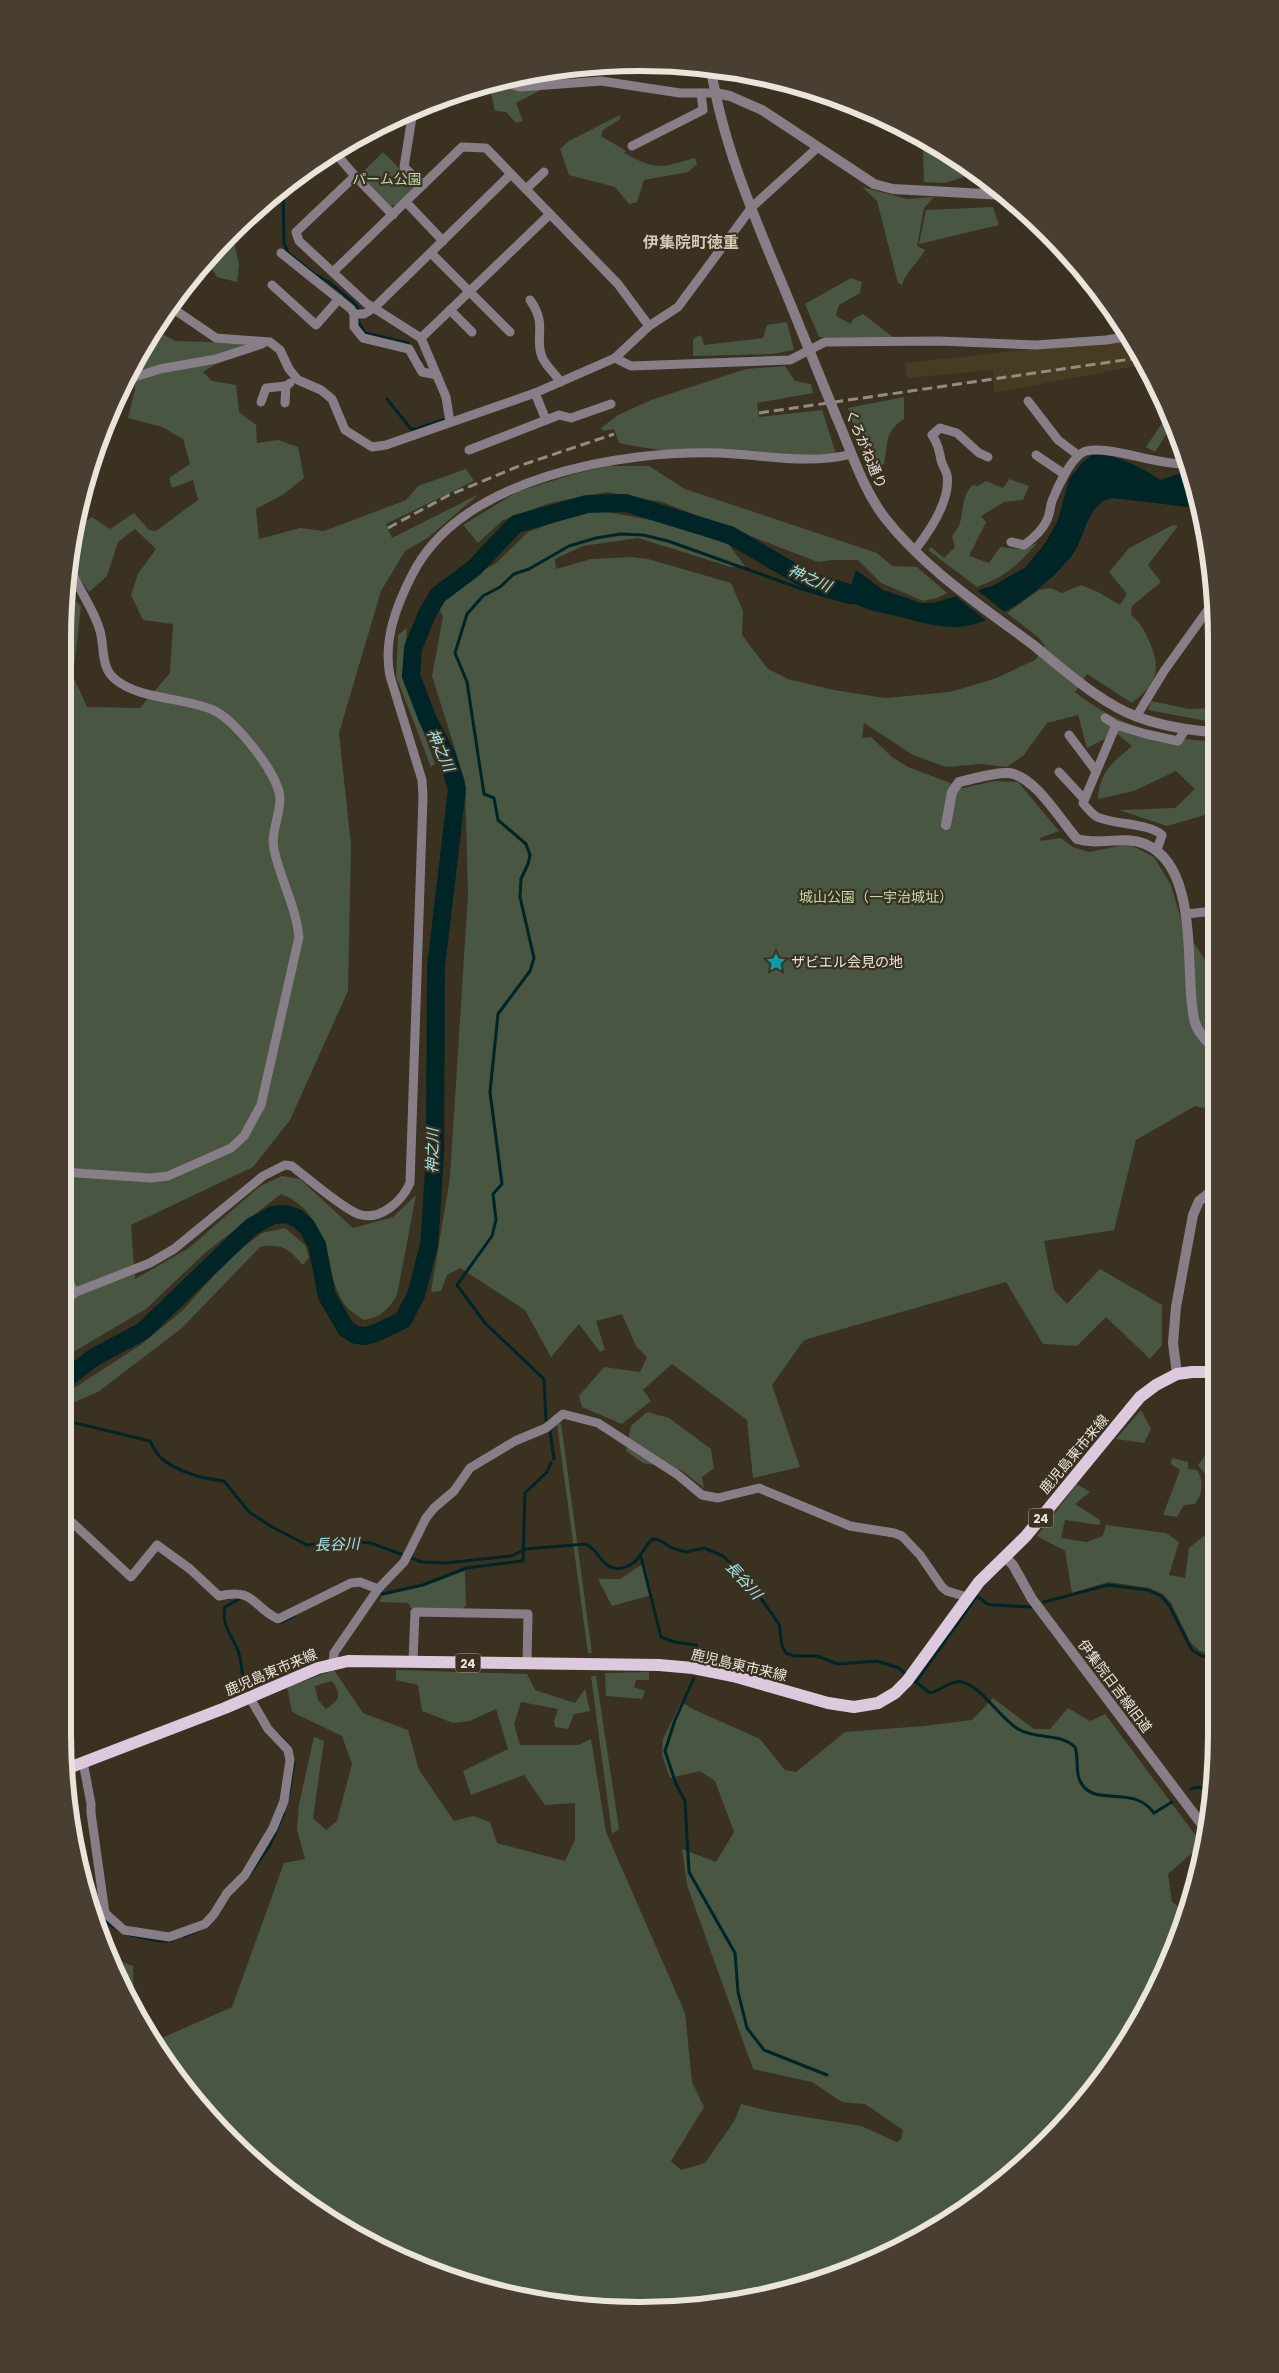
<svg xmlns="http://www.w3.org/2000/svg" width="1279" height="2373" viewBox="0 0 1279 2373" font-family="Poppins,'Noto Sans JP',sans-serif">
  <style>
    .built { fill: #473b24 }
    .green { fill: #495642; fill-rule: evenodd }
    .water { fill: #002527 }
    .pier { fill: #3a3121 }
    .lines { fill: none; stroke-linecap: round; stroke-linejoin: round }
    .stream { stroke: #002527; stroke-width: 3 }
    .river { stroke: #002527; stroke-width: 18 }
    .minor { stroke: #887e88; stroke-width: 9 }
    .tertiary { stroke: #887e88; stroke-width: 10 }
    .primary { stroke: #ddc9de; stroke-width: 12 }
    .rail { stroke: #938c7f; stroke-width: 3; stroke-dasharray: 10 5; stroke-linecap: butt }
    .tertiary-bridge { stroke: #887e88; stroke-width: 10 }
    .labels { text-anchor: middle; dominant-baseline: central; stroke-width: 4.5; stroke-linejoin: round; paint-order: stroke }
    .shield { fill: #3a3121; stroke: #b5aea2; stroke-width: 1 }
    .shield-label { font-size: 12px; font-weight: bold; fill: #eae4da }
    .park-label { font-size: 14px; fill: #bedcad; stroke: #3a3121 }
    .street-label { font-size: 14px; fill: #eae4da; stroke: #3a3121 }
    .poi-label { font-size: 14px; fill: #eae4da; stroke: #3a3121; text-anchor: start }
    .water-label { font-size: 15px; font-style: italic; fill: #9fe7eb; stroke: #3a3121 }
    .quarter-label { font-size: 16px; font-weight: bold; fill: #d4c9b5; stroke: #3a3121 }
    .rim { fill: none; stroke: #eae4da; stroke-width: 6 }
  </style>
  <rect width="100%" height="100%" fill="#3a3121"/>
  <polygon class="built" points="1126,339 1142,365 994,393 993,370 907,378 905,363"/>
  <g class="green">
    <polygon points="597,66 597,75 562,79 516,103 523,121 516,123 506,112 495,111 489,85 564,67"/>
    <path d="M620,115V119L603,130L601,136L626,151L624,153C658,171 659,168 695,158L697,164L688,172L644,180L637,202L629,204L615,187L569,175L560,149L569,141Z"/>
    <polygon points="923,150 936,150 973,174 945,183 924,182"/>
    <polygon points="383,152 414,183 414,188 396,205 391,206 360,175"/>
    <path d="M862,187L907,199L934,197L924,208L917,246L925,250C918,263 906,271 902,285L898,283L877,201Z"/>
    <polygon points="993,207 999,225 919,244 926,210"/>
    <polygon points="232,234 239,264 237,282 217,277 207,261"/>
    <polygon points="851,278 862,282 860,293 839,305 836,316 851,324 853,319 863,314 893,337 819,337 805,304"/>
    <polygon points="787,322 794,350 773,354 693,356 693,339 701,335 704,345 763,338 767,325"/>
    <path d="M155,331L176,341L243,343V347L203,372L212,381L236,385L239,412L256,425L257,443L278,440L298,447L304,478L284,494L256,509L259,539L300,528L324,531L406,500L418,486L466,469L474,481L386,524L392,538L479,494L429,537L405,551L381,591L339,733L351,845L348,991L290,1120L253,1167L131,1225L135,1279L189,1248L260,1186L282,1176L300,1179L353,1228L393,1217L416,1195L397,1295C388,1310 381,1317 364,1320C355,1314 346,1309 341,1299C322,1261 328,1212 281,1194L206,1252L146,1309L63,1358L64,602L65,593L81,606L73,676L87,707L140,708L170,673L173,624L143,620L131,595L138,574L156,549L135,529L118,542L107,576L89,592L78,576L75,559L80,525L92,517L110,529L134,513L149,530L156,531L198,500L193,480L172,488L169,478L190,464L183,439L162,427L128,418L135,390V373L128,374Z"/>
    <path d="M785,366L795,381L811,384L813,393L757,403L759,417L822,410L836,454C768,456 686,458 619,443L614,429L603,431L601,428L618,415L651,400L746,369Z"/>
    <path d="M904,397V419C883,433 889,443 884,464L874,471L860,446L848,408Z"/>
    <polygon points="1169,413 1174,422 1155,452 1146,447"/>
    <polygon points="608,466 649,466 685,489 877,553 892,566 917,567 947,593 937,598 923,601 881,583 858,560 832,560 818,562 662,502 607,492 550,503 503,520 478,543 463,525 517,492 574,474"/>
    <path d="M1009,479L1029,486L1023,500L1004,502L981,516L986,522L969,556L989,563L1000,547L1022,549L1037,543C1016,567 1007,575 977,587L928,550L931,547L944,558L955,547L952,536C968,518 957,504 972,485L978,486L986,481L1003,488Z"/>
    <path d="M590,509L673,524L729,545L745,566L731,567L638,538L583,546L555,559L556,569L591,559L631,557L648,559L731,583L743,611L742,635L768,669L788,679L834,690L885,698L950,692L994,679L1035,660L1045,646L1039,638L1007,613L1039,590L1050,588L1062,593L1081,585L1100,593L1120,605L1127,594L1109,572L1129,548L1173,525L1178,526L1148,565L1161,582L1132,606L1131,615C1141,623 1145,631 1150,643C1162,671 1156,684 1132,703L1087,674L1075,692C1114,723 1161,740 1212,741V813L1167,826L1119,810L1175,808L1195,789L1176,771L1134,791L1098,799C1100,771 1112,763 1132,746L1116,733L1087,748L1078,715L1047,723L1023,756L1007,767L980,764L946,767L913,755L864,723L862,738L871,737L892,757L908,767L963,788L995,781L1018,782L1059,831L1040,838L1041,841L1061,838L1073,847L1089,852L1129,844L1154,857L1171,885L1183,927L1206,961L1213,962V1110L1195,1106L1136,1140L1114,1230L1044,1241L1054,1290L1067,1304L1100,1269L1162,1305V1345L1150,1359L1106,1317L1077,1346L1043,1344L1006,1282L804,1340L772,1385L800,1467L753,1478L747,1420L672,1364L643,1390L651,1401L622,1424L582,1407L579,1396L604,1367L640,1372L647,1357L636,1346L622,1314L596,1321L605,1350L600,1352L579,1324L551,1357L525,1310L460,1268L447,1275L441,1291L431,1292L450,1177L468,894L465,781L432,676L443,617L438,605L476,574L495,564L528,532Z"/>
    <polygon points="407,628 403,675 435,764 431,767 396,676 398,635"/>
    <polygon points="1151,701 1189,709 1212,708 1212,722 1148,710"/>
    <path d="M285,1228L305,1245L309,1257L303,1265C288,1249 283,1243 260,1247L182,1328L98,1392L63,1407V1392L74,1388L139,1346L182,1311L231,1256L262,1233Z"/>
    <polygon points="1141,1410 1151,1429 1144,1443 1116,1439"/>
    <polygon points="647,1412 669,1418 711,1449 714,1468 702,1477 704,1488 681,1470 643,1463 626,1451 631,1426"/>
    <polygon points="561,1423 592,1653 588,1653 557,1424"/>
    <polygon points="1209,1451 1214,1456 1215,1655 1200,1651 1190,1642 1171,1603 1163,1594 1150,1588 1108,1582 1072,1593 1065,1551 1037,1536 1077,1484 1090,1492 1075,1504 1100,1520 1100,1525 1065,1520 1061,1538 1087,1542 1103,1536 1106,1525 1166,1533 1179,1542 1169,1575 1185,1578 1189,1548 1211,1530 1205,1503 1210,1480 1198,1465"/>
    <path d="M1172,1458L1188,1462V1469L1197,1470C1204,1481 1203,1494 1195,1504L1184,1505L1177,1517L1163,1515L1180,1470L1171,1464Z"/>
    <polygon points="644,1563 652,1595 612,1606 598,1579 620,1579"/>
    <polygon points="465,1571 466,1606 461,1610 411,1608 408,1603 380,1602 382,1596 423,1586"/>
    <path d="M334,1670L363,1713L408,1730L419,1770L454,1821L473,1816L490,1822L497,1843L565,1861L575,1840V1803L545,1805L524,1775L471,1795L463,1771L508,1749L496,1709L470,1721L453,1723L422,1711L418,1685L396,1680V1670L527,1674L535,1690L575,1703L585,1689L590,1711L574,1714L568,1729L555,1727L554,1721L558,1709L521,1702L514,1724L520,1745H578L591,1739L606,1832L685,2013L692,2082L704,2107L671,2161L681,2170L705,2163L735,2120L741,2104L769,2111L861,2126L897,2142L901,2139L903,2130L865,2104L842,2102L812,2082L753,2069L687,1885L682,1849L716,1862L734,1832L715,1781L700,1771L670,1778L662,1755L663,1739L681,1702L695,1710L760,1739L785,1770L796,1772L845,1732L924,1726L972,1720L993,1698L1034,1729H1050L1068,1708L1090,1721L1105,1714L1202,1844L1168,1874L1172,1902L1186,1912L1157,1989L1097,2085L1047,2142L960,2213L894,2251L789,2291L678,2309H601L490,2291L418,2266L319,2213L259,2167L182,2085L153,2042L232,2007L284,1863L305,1859L297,1830L299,1804L314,1737L324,1741L313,1818L326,1830L337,1821L352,1764L342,1736L292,1712L287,1687ZM332,1681C342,1695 340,1700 326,1709L318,1700L315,1686Z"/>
    <polygon points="649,1672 649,1680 636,1680 634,1687 645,1691 642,1699 606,1696 605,1673"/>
    <polygon points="591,1676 596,1676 619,1829 612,1834"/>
    <polygon points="111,1958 133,1966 134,2010"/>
  </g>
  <path class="water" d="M1095,452C1119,458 1140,465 1160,480L1187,471L1196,505L1188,507L1112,498C1086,504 1086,536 1073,554C1048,586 998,625 956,627C937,627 919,622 900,617C880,612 864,611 847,598L856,570L883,590L921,603H933L992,586L1026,567L1046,542L1058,520L1069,479L1082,463Z"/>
  <polygon class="pier" points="976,589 1006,613 988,622 953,594"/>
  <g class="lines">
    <g class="stream">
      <polyline points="283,189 284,243 288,253 314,274 329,282 353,302 358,308 359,323 365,333 408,343 421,361"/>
      <polyline points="387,399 411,429 416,429 446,419"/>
      <path d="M63,1420L150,1441C153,1447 157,1454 161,1458C177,1472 204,1479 224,1481L249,1512L272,1527L307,1545L344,1541L371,1543L422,1562L446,1563L511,1556L526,1549L585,1544C600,1548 603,1579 630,1565C642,1559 643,1546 653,1539L659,1540L672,1548L686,1552L704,1548L723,1556L748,1580L779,1624L782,1646L786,1653L794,1656H817L838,1664L877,1661L899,1668L908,1676"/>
      <polyline points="546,1420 544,1379 485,1323 457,1285 492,1236 496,1220 493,1194 502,1184 490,1092 498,1014 530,971 534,958 520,897 521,879 528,864 530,855 526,844 498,820 494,798 484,794 467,682 455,653 467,614 483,596 500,587 514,574 529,569 569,546 596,538 621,534 643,535 668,541 802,589 850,603 856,602"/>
      <polyline points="550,1431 554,1459"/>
      <polyline points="641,1557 661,1637 674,1642 696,1645 699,1654 697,1661"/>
      <polyline points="382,1594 423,1585 466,1568 523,1561 525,1493 546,1473 551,1463"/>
      <path d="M241,1598L225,1607C221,1626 232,1635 238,1651C243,1665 240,1677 249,1689"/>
      <polyline points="1044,1602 1108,1585 1148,1590 1161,1596 1169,1605 1192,1650 1202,1656 1215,1659"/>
      <polyline points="277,1622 280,1623 294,1616"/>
      <polyline points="694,1678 675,1720 665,1751 676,1784 685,1801 689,1872 735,1953 738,1992 747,2028 764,2050 827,2075"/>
      <path d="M913,1680L930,1693C941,1691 950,1680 962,1682C981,1686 1000,1718 1018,1729C1036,1740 1059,1732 1075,1747C1079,1758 1075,1771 1080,1781C1093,1809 1132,1783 1154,1813L1172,1802"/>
      <polyline points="916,1682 977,1596 987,1604 993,1605 1032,1607"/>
      <polyline points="279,1735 290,1747"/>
      <polyline points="1191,1789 1199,1787 1212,1792"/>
      <polyline points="289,1795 294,1762"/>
      <polyline points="248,1877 270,1845 284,1813"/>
      <polyline points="95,1918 102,1919 120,1931"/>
      <polyline points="130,1935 160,1941 171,1941"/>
      <polyline points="184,1936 208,1926"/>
    </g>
    <polyline class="river" points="63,1381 93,1358 143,1331 251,1227 273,1215 286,1214 297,1218 307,1227 317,1245 327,1296 346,1329 356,1335 366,1336 378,1332 403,1320 416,1295 429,1245 431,1218 435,1153 436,967 457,789 447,756 428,720 411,676 413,648 427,614 438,595 474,568 516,524 587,504 626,503 730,535 807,580 872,600"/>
    <g class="minor">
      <polyline points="504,82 520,87 601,81 680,93 715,93"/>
      <polyline points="408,115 412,117 440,99"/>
      <polyline points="412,117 404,167 423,185"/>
      <polyline points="632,146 703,110 701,93"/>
      <polyline points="336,154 355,176"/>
      <polyline points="526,189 544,172"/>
      <polyline points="406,202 443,241"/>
      <polyline points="393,215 355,176 296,232 299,241 366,303 421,338 446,397 450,422"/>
      <polyline points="281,253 351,309 354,314 354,327 363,338 409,349 422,372 437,375"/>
      <polyline points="431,253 510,332"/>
      <polyline points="333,272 462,147 486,148 618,284 649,326"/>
      <polyline points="272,285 316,325 339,299"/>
      <path d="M530,300C548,325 534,337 542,357C546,366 555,374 561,382"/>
      <polyline points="172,305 175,310 216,338 270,342 280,350 289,369 298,380 321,390 332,399 345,430 372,447 386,445 535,393 615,358 649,326 678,307 752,207 817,148"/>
      <polyline points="450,310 472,332"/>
      <polyline points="354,314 364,314 374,308 511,174"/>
      <polyline points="421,338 550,214"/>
      <polyline points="615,358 631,366 790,360 825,342 939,341 1036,345 1106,340 1125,337"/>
      <polyline points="125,380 160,369 216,359 262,344"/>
      <polyline points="535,393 546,420"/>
      <polyline points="1028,401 1058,440 1078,455"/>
      <polyline points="261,402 266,388 286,386"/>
      <polyline points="285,403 286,386 290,383"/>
      <polyline points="469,450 559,415 571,418 611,404"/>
      <polyline points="1036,455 1064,474"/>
      <path d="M1011,542L1024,545C1034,538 1042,531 1047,520C1050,514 1050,507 1052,501C1057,488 1072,455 1086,451C1108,445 1157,465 1185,464"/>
      <path d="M915,550C929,532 951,500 947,475C946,470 942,465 941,460C939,450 938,444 932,435L940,428L957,433L979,453L988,457"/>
      <polyline points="1136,717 1164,671 1212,604"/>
      <polyline points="1105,718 1116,725"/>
      <polyline points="1069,735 1096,771"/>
      <polyline points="1059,772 1084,799"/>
      <path d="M1157,850L1162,835C1149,823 1115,825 1097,817C1092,814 1087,808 1083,803L1116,725L1146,734L1178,741L1185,730"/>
      <polyline points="1187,914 1204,912 1213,916"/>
      <path d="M63,1172L151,1178L168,1176L231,1148L244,1136L261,1105L299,937C296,908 282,882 275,854C269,834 280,818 280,798C279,775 235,719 213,710C184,697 141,700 116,680C100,668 105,648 100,631C94,608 77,589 70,566"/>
      <polyline points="63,1265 74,1294"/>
      <path d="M63,1297L150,1263L174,1249L263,1176L285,1165L292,1166C307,1178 342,1208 358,1214C380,1222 402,1201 410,1183L423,797L422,780L390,676C383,641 396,606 412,575C461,477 622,450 720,453C764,455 809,465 852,454"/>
      <path d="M63,1514L131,1577L157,1545L190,1569L219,1596C256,1588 251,1606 278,1619L351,1583L360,1582L378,1589"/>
      <polyline points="413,1661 415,1612 528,1614 527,1664"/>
      <polyline points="333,1663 334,1653 378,1589 404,1562 426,1518 434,1508 454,1491 470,1468 515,1441 546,1428 563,1414 598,1423 678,1475 702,1495 718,1498 759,1488 850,1526 894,1533 902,1536 920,1555 942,1587 947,1591 967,1597"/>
      <polyline points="83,1762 91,1804 91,1813 105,1913"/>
      <polyline points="92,1915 105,1913 124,1930 169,1937 205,1924 214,1914 227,1893 245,1875 273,1828 284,1801 290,1760 288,1750 268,1729 250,1698"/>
    </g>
    <g class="tertiary">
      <path d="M711,69C725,159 766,242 799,325"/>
      <polyline points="715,93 730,96 762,110 874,184 893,189 1004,195"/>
      <path d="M836,416C851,450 862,488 885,518C925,569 981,606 1032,644C1062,668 1102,705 1138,717C1162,726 1187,730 1212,732"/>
      <path d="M946,825L952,792L959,782C974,779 993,772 1009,773C1035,776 1060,820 1077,839C1100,846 1123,835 1145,844C1201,867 1184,972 1194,1019C1196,1030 1205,1040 1213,1047"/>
      <polyline points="1177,1374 1173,1343 1176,1307 1193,1215 1199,1201 1213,1190"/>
      <polyline points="1005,1557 1013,1565 1032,1599 1206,1830"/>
    </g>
    <polyline class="primary" points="66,1769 225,1708 318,1668 348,1661 659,1665 693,1668 733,1676 828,1703 854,1707 878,1703 895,1693 907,1681 979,1582 1026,1536 1140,1397 1156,1385 1177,1374 1192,1372 1214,1372"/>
    <g class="rail">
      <polyline points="759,413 1138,358"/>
      <polyline points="388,528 449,495 519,466 614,434"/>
    </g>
    <polyline class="tertiary-bridge" points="799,325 836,416"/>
  </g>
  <defs>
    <symbol id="sight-bare" viewBox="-9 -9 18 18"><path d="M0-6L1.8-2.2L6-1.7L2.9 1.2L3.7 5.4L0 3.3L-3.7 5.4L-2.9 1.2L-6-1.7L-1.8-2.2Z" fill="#0f9aa8" stroke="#3a3121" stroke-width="2.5" paint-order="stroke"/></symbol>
  </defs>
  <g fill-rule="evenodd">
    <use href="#sight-bare" x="762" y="948" width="28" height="28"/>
  </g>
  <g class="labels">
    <g class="shield">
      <rect x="1028.5" y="1508.5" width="25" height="19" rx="4"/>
      <rect x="455.5" y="1653.5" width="25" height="19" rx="4"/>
    </g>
    <g class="shield-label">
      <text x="1041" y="1518">24</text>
      <text x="468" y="1663">24</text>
    </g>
    <g class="park-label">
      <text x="387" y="179">パーム公園</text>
      <text x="876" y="897">城山公園（一宇治城址）</text>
    </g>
    <g class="street-label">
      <text transform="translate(866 449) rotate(67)">くろがね通り</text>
      <text transform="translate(1074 1454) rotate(-50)">鹿児島東市来線</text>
      <text transform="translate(739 1665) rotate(13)">鹿児島東市来線</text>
      <text transform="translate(271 1672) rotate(-23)">鹿児島東市来線</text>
      <text transform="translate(1115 1686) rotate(53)">伊集院日吉線旧道</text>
    </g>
    <g class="poi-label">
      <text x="791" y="962">ザビエル会見の地</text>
    </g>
    <g class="water-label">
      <text transform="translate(810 578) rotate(24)">神之川</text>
      <text transform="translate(441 750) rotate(66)">神之川</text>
      <text transform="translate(432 1151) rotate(-89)">神之川</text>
      <text transform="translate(337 1544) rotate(-2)">長谷川</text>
      <text transform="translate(744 1580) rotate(48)">長谷川</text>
    </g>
    <g class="quarter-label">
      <text x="691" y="242">伊集院町徳重</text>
    </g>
  </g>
  <path d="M0 0H1279V2373H0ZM639 71H640A568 568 0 0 1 1208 639V1734A568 568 0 0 1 640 2302H639A568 568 0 0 1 71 1734V639A568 568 0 0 1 639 71Z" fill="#483f30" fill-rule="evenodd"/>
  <path class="rim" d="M639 71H640A568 568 0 0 1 1208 639V1734A568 568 0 0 1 640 2302H639A568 568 0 0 1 71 1734V639A568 568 0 0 1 639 71Z"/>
</svg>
